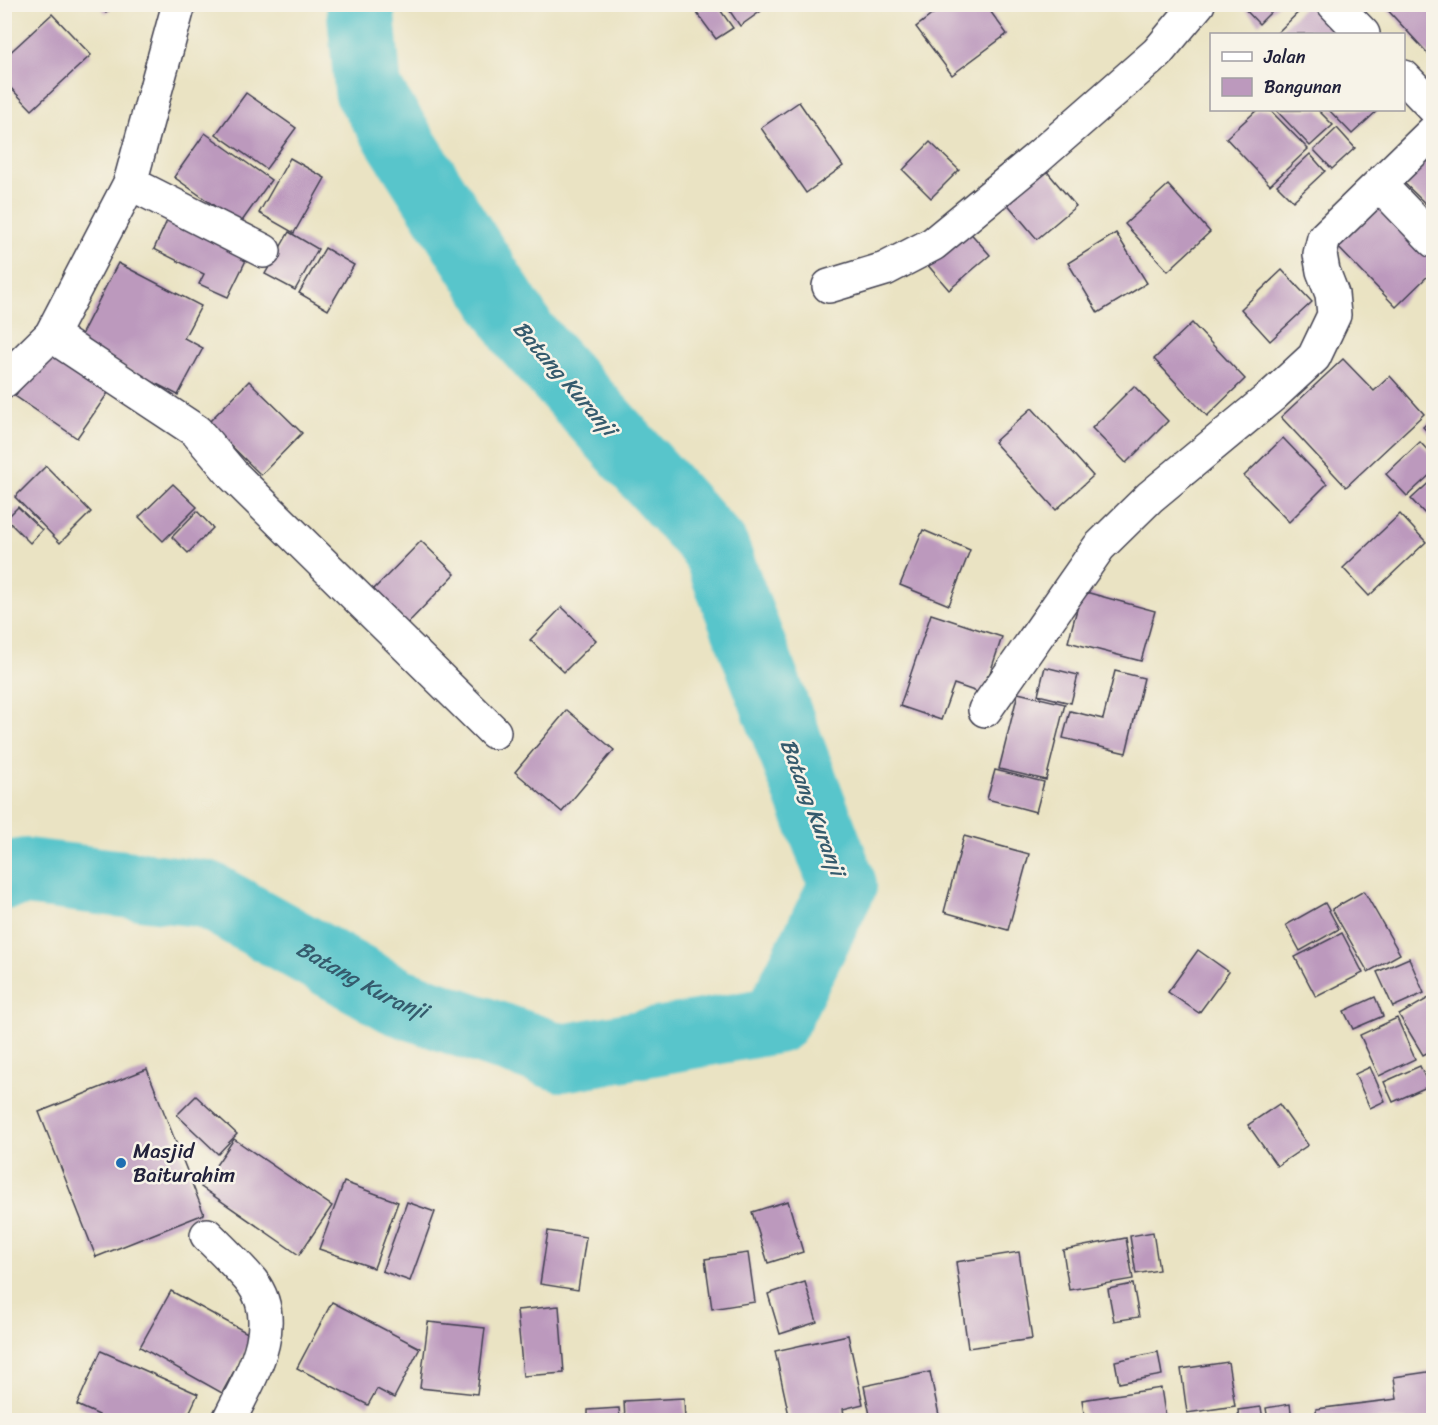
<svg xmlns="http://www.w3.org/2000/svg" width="1438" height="1425" viewBox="0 0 1438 1425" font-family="Sriracha,sans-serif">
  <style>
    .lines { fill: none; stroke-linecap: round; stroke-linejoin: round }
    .river { stroke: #58c5cb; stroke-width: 68 }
    .building { fill: #bc99bd }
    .minor-casing { stroke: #403f4f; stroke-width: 36 }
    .minor { stroke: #fff; stroke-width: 33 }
    .poi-dot { fill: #1f6fb2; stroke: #f7f3e8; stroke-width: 2 }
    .labels { text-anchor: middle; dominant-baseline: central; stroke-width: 5; stroke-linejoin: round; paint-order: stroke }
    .poi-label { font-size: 21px; fill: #22223b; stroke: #f7f3e8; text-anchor: start }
    .water-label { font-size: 22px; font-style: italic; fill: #355b6d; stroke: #f7f3e8 }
  </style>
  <rect width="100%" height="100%" fill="#f7f3e8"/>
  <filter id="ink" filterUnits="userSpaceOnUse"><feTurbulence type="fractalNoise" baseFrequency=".0167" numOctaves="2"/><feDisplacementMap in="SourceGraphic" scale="12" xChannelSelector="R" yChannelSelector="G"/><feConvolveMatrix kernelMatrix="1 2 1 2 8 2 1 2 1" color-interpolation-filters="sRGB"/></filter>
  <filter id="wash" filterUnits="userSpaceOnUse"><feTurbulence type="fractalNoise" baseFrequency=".008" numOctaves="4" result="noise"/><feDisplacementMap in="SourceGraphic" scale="24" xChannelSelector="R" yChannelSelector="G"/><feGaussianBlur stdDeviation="1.35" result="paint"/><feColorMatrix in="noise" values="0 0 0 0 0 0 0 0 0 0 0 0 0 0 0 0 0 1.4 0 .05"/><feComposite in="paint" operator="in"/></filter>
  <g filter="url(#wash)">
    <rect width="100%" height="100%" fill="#eae3c3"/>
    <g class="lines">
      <path class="river" id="s1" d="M4,876L26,872L206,894L397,1001L562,1058L776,1020L843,885L715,548L524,335L368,90L360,4"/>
    </g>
    <g id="blocks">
      <g class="building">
        <polygon points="98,4 115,4 106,13"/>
        <polygon points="707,4 716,4 733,28 716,39 696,12"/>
        <polygon points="725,4 757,4 761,11 740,26"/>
        <polygon points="946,4 985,4 1007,34 952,75 916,27"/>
        <polygon points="1240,4 1279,4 1259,24"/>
        <polygon points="1307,4 1320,4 1349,34 1276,34"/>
        <polygon points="1382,4 1434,4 1434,60"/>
        <polygon points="52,14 91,55 32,110 4,81 4,58"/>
        <polygon points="246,93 296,128 266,169 216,134"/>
        <polygon points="799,102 843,166 806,193 761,128"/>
        <polygon points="1257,110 1270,110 1308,149 1270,185 1226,138"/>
        <polygon points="1276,110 1318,110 1333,125 1310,146"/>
        <polygon points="1329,110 1378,110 1352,134"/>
        <polygon points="1337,128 1355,148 1332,169 1314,150"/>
        <polygon points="205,133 271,180 240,224 174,177"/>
        <polygon points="930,142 959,170 931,198 903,170"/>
        <polygon points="1434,146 1434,212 1397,176"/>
        <polygon points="1310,154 1325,171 1293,201 1277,185"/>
        <polygon points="290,158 325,178 294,233 259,213"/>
        <polygon points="1044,168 1076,206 1037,239 1005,201"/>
        <polygon points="1168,185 1210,232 1168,271 1125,224"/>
        <polygon points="1382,193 1434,247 1434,270 1396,307 1332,241"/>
        <polygon points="171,212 251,250 228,297 199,284 204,274 154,249"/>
        <polygon points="966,228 990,255 949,290 926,263"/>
        <polygon points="289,232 318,249 295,290 265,274"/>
        <polygon points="1116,233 1147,283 1098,313 1068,263"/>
        <polygon points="325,248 354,265 328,310 299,293"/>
        <polygon points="118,263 201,306 184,338 203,348 178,395 77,343"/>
        <polygon points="1282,270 1312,302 1270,341 1241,309"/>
        <polygon points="1192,323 1245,379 1207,416 1154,359"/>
        <polygon points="47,348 110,390 77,438 15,396"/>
        <polygon points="1343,359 1374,391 1390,376 1424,414 1346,487 1281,417"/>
        <polygon points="249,381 302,433 261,475 208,423"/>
        <polygon points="1134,386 1168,421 1126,463 1092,428"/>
        <polygon points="1032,408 1093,476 1056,510 994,442"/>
        <polygon points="1434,417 1434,438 1423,427"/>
        <polygon points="1283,438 1327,484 1289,522 1244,476"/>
        <polygon points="1420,442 1434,457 1434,471 1407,496 1386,474"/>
        <polygon points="46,466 91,512 60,543 15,497"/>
        <polygon points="1434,478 1434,510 1427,516 1411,499"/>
        <polygon points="173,484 197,507 163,541 139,517"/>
        <polygon points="18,507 42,530 30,543 6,519"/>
        <polygon points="197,511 213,528 188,553 172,537"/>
        <polygon points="1400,514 1426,542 1369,596 1343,568"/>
        <polygon points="923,530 970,550 949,605 900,585"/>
        <polygon points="421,541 455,574 407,624 372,591"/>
        <polygon points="1082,591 1155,611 1141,661 1068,642"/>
        <polygon points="562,607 596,640 564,672 530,640"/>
        <polygon points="931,614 1002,637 983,694 954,684 941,720 900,706"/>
        <polygon points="1045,667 1078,675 1071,703 1038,695"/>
        <polygon points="1115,671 1144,678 1126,753 1063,738 1070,711 1103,719"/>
        <polygon points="1018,693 1065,704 1046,780 999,769"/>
        <polygon points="567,710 614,750 562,812 515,772"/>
        <polygon points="995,770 1044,782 1036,812 987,799"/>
        <polygon points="964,836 1029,854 1008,930 944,912"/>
        <polygon points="1364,891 1400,954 1368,972 1332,909"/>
        <polygon points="1325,903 1339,929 1300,951 1286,925"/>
        <polygon points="1342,933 1363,973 1316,997 1295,957"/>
        <polygon points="1198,950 1229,972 1199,1013 1168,992"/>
        <polygon points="1409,958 1424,993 1393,1007 1377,972"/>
        <polygon points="1434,995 1434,1049 1423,1055 1399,1015"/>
        <polygon points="1375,997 1383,1016 1353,1029 1344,1011"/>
        <polygon points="1397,1018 1415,1059 1379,1076 1360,1035"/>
        <polygon points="1434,1053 1434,1067 1428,1056"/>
        <polygon points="1420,1066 1429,1086 1393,1102 1384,1082"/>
        <polygon points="1370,1067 1385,1101 1370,1108 1355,1074"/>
        <polygon points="147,1069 204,1214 96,1257 39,1112"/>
        <polygon points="196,1096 237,1134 218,1154 177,1115"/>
        <polygon points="1279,1104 1308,1145 1277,1166 1248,1125"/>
        <polygon points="234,1139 332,1206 299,1255 201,1187"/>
        <polygon points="344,1182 398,1202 374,1268 319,1249"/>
        <polygon points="788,1201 803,1252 768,1263 752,1212"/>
        <polygon points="407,1202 435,1212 410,1281 382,1271"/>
        <polygon points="548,1231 586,1237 578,1290 540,1284"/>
        <polygon points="1153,1232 1159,1270 1136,1274 1130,1236"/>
        <polygon points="1126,1238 1133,1279 1069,1290 1063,1250"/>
        <polygon points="1019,1252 1032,1339 968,1348 956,1262"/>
        <polygon points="748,1253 755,1302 712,1309 705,1259"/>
        <polygon points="805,1282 817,1322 780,1334 768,1294"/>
        <polygon points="1133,1284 1139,1317 1114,1321 1108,1289"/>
        <polygon points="171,1291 253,1336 222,1393 140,1347"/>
        <polygon points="332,1302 420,1348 394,1398 377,1389 368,1405 297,1368"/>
        <polygon points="559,1306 564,1373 523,1376 517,1310"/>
        <polygon points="428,1322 485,1328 477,1394 420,1388"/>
        <polygon points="848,1335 863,1404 843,1409 845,1420 790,1420 775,1351"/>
        <polygon points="101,1351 198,1394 186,1420 97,1420 99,1415 77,1405"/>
        <polygon points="1158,1352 1162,1375 1119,1383 1115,1361"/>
        <polygon points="1228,1362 1235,1406 1187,1413 1181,1369"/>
        <polygon points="1434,1371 1434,1420 1317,1420 1316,1409 1397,1399 1394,1377"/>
        <polygon points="930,1372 940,1420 871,1420 864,1386"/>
        <polygon points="1161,1388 1166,1420 1085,1420 1082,1400"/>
        <polygon points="684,1398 685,1420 625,1420 624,1401"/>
        <polygon points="1290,1404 1292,1420 1268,1420 1266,1408"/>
        <polygon points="1261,1407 1263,1420 1239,1420 1238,1410"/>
        <polygon points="619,1408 620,1420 588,1420 588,1410"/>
      </g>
    </g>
  </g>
  <g filter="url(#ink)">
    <use href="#blocks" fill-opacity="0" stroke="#403f4f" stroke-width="1.5"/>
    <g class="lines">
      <defs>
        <g id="minor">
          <polyline points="1334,4 1363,34"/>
          <polyline points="1404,77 1434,108"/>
          <polyline points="130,183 264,251"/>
          <polyline points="1380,185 1434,241"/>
          <polyline points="829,286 885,269 933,244 1036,159 1157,53 1198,4"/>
          <polyline points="51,335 196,431 234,476 494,732"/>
          <polyline points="4,381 51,335 130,183 179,4"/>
          <polyline points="985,710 1099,547 1150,497 1273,395 1314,357 1334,315 1332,294 1323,271 1320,254 1324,238 1434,131"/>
          <path d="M207,1235C222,1250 238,1265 252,1282C285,1325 248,1381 229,1420"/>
        </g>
      </defs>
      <use href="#minor" class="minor-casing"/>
      <use href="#minor" class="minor"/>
    </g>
  </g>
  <circle class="poi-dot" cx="121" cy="1163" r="6"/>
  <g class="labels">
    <g class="poi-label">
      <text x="133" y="1151">Masjid<tspan x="133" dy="24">Baiturahim</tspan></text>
    </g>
    <g class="water-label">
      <text transform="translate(565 378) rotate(49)">Batang Kuranji</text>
      <text transform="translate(813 807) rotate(69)">Batang Kuranji</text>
      <text stroke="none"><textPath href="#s1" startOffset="382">Batang Kuranji</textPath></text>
    </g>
  </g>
  <rect width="1438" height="1425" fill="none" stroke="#f7f3e8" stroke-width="24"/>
  <rect x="1210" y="33" width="195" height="78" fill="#f7f3e8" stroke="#a29fa3" stroke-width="1.5"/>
  <rect x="1222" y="52" width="30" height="9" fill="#ffffff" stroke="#a29fa3" stroke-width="1.5"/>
  <text x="1264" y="63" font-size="18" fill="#22223b">Jalan</text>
  <rect x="1222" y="78" width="30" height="18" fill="#bc99bd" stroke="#a29fa3" stroke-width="1.5"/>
  <text x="1264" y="93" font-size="18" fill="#22223b">Bangunan</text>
</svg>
